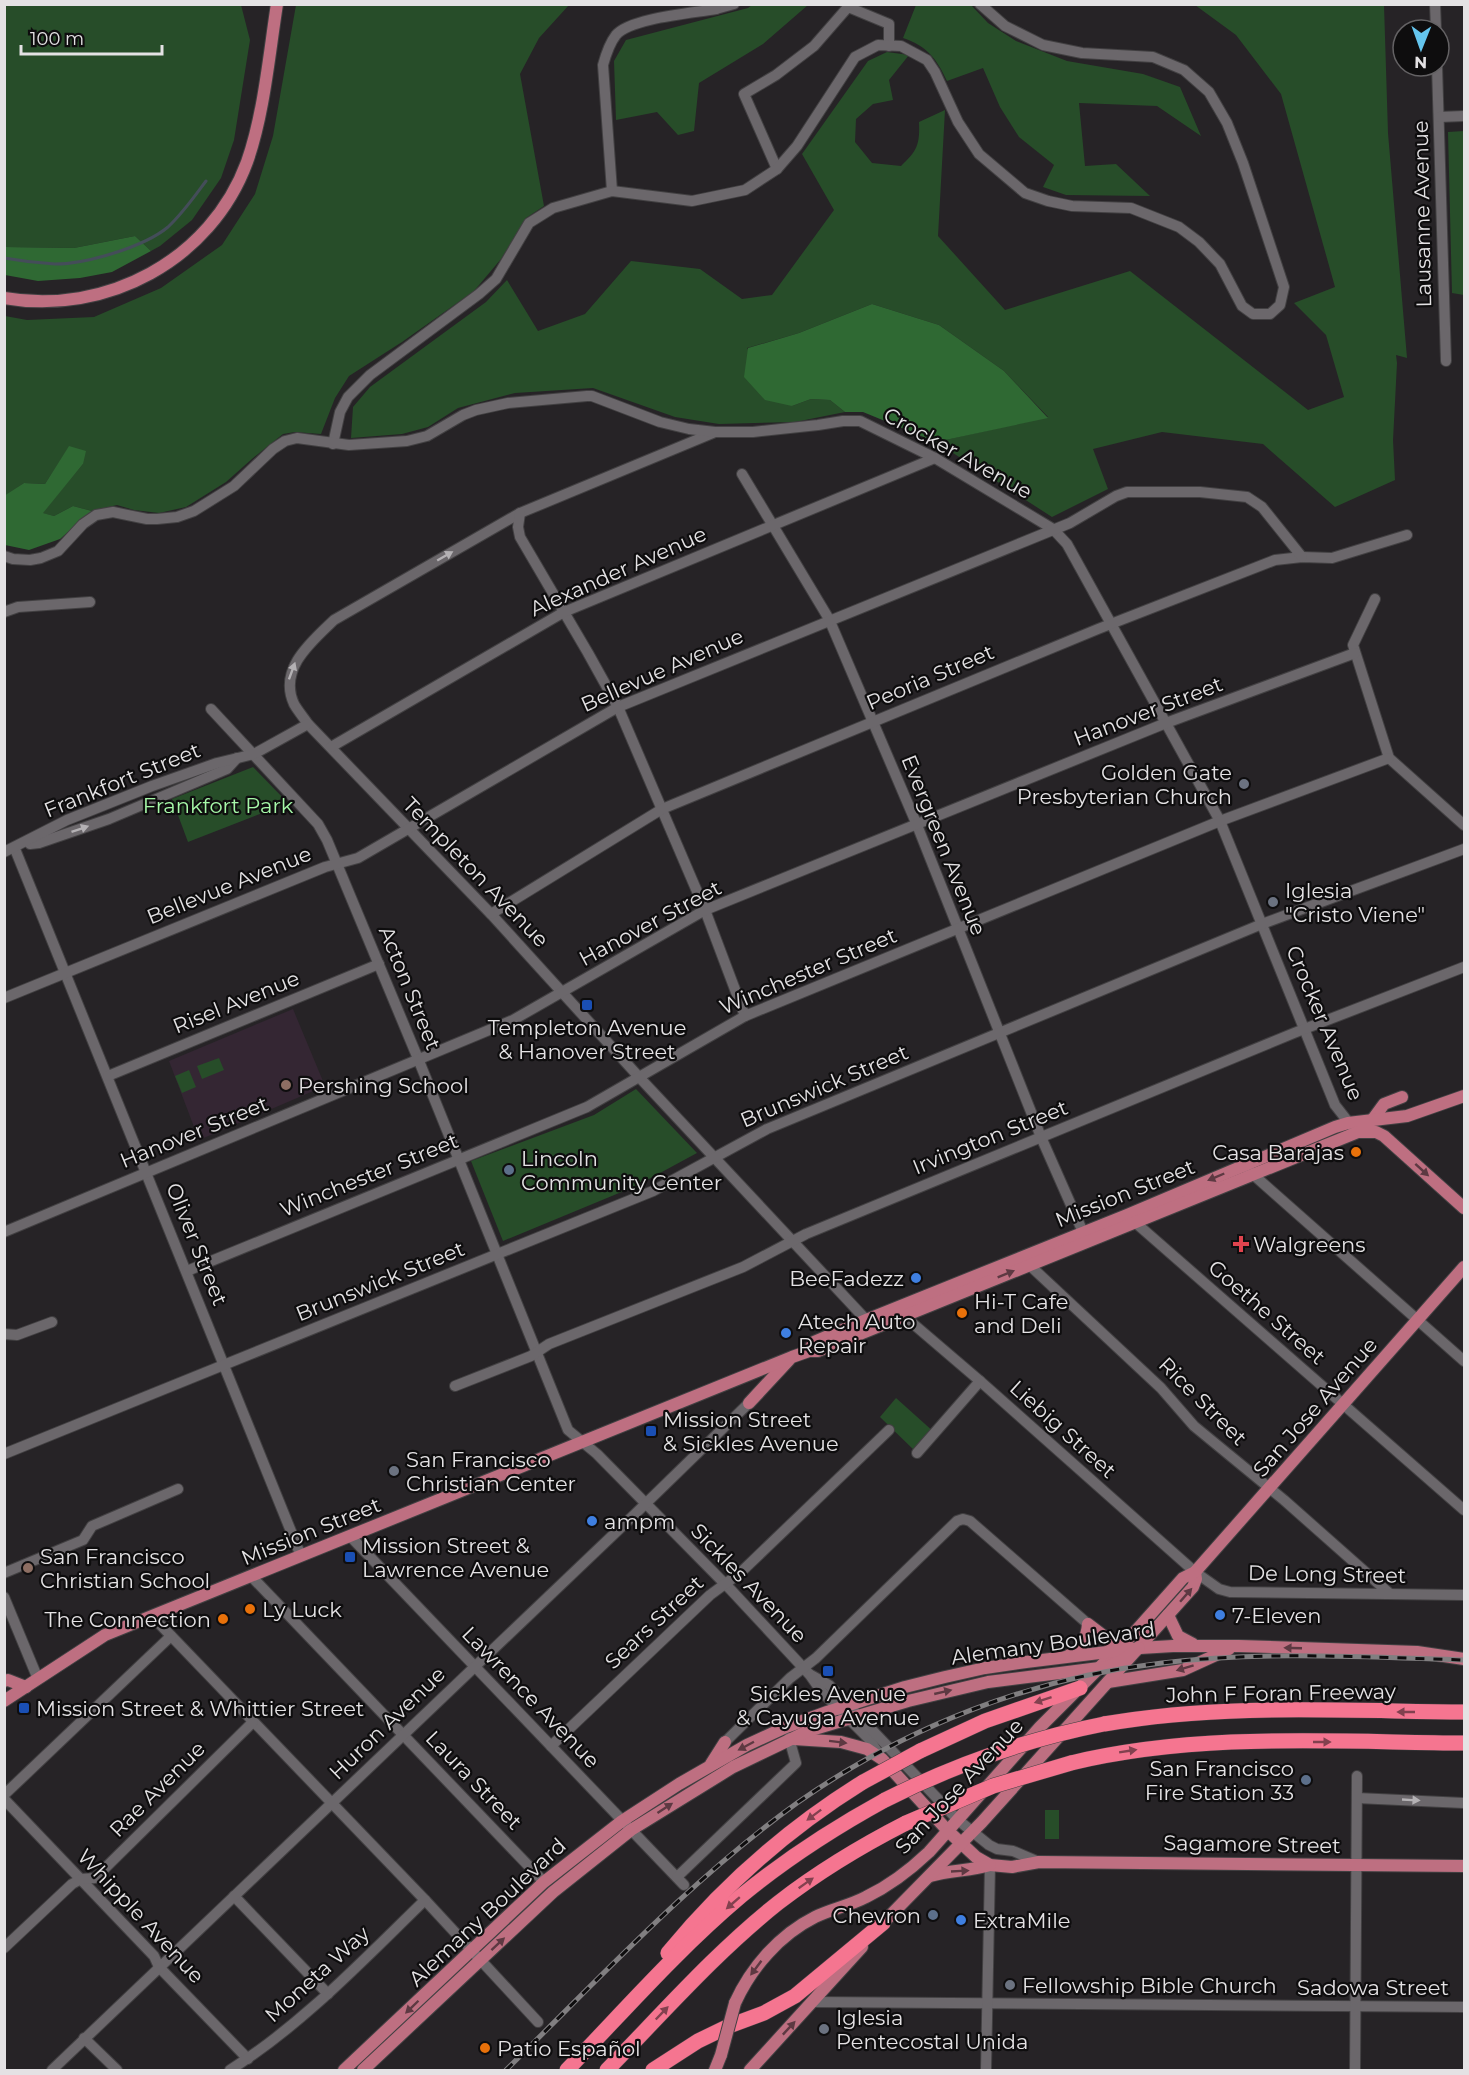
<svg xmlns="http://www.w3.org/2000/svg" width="1469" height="2075" viewBox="0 0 1469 2075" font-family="Montserrat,sans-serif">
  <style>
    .education { fill: #342633 }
    .green { fill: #274d29 }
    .forest { fill: #2f6933 }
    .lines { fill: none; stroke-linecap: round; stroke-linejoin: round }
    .stream { stroke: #444d59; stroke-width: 3 }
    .minor-casing { stroke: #424042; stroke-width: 12 }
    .major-casing { stroke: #424042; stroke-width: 14 }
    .highway-casing { stroke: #424042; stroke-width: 16 }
    .minor { stroke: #6b676b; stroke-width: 10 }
    .major { stroke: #be6f81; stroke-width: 12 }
    .highway { stroke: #f57590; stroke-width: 15 }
    .rail-casing { stroke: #817f81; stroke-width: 5 }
    .rail { stroke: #0e0d0e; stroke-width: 3; stroke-dasharray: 9; stroke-linecap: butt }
    .major-bridge-casing { stroke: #424042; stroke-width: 14; stroke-linecap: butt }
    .highway-bridge-casing { stroke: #424042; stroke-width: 16; stroke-linecap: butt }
    .major-bridge { stroke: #be6f81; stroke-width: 12 }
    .highway-bridge { stroke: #f57590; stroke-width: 15 }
    .oneway { fill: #b4b1b4 }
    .oneway2 { fill: #5d3942 }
    .oneway3 { fill: #82414f }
    .worship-dot { fill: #6b7280; stroke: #0e0d0e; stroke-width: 2 }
    .transit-dot { fill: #1a4fb4; stroke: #0e0d0e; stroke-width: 2 }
    .education-dot { fill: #8d6e63; stroke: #0e0d0e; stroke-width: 2 }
    .food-dot { fill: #e8710a; stroke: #0e0d0e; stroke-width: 2 }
    .service-dot { fill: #5c6f8a; stroke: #0e0d0e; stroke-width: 2 }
    .health-dot { fill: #e0444e; stroke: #0e0d0e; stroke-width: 2 }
    .shop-dot { fill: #3f7fe0; stroke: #0e0d0e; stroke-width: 2 }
    .labels { text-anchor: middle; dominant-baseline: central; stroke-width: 4.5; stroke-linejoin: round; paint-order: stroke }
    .street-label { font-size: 21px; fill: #e4e2e4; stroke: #0e0d0e }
    .poi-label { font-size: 21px; fill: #e4e2e4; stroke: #0e0d0e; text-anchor: start }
    .park-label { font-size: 21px; fill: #a6f8a8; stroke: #0e0d0e }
  </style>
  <rect width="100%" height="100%" fill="#262326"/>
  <polygon class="education" points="293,1009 325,1086 199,1140 169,1061"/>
  <g class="green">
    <polygon points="5,5 241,5 250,40 234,140 221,178 192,220 160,246 151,251 135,236 74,248 5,247"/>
    <polygon points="296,5 569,5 539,38 520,74 544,206 526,218 501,259 474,291 402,342 349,376 335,398 321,434 295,432 283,434 253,458 226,482 186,507 159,513 134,510 117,505 92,511 73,506 54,516 42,513 83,464 69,447 45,484 24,483 5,496 5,316 27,320 94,317 161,288 222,245 255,194 273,136"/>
    <polygon points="752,5 808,5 763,44 699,83 694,131 678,135 657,112 616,120 614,61 626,40 748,8"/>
    <path d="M916,5H971L988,23L1016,41L1067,61L1143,74L1180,87L1201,136L1157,106L1079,103L1085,166L1116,164L1150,196L1066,195L1043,187L1054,165L1019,137L1000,107L983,68L947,81C937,59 927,46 903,38Z"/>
    <path d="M1195,5H1384L1388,133L1407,358L1396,355L1397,363L1393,440L1395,480L1335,507L1263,444L1162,432L1093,449L1108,489L1052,517L936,442L1048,417L1004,371L939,325L872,304L799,333L747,348L792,406L811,399L830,400L845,412L795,422L719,424L675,417L593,388L515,393L458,408L428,427L402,434L351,438L353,407L370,387L486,302L507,280L538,331L585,314L631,261L700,269L742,299L772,295L834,210L802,154L868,61L887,52L909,55L889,80L893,100L873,104L856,119L855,142L872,163L901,166C917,151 920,145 919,122L945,110L938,236L1005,310L1130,271L1308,410L1344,397L1326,335L1294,303L1335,287L1281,94L1236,35Z"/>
    <polygon points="1464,131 1464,295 1452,293 1448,132"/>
    <polygon points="253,767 288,803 188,842 172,799"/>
    <polygon points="219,1058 224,1070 202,1079 197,1066"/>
    <polygon points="189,1070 196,1087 182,1093 175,1076"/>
    <polygon points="636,1089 697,1153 636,1186 503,1241 471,1161 594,1115"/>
    <polygon points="896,1398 935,1433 917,1453 880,1417"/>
    <rect x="1045" y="1810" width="14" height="29"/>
  </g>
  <g class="forest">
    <polygon points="135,236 151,251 112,272 80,278 38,281 5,275 5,247 74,248"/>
    <polygon points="872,304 939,325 1004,371 1048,418 936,442 863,412 845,412 830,400 811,399 792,406 765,400 744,377 748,348 799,333"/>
    <polygon points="69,446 86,451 83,464 43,513 54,516 73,506 92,511 60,539 29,550 5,545 4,496 24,483 45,484"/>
  </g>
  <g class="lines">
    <path class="stream" d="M4,258C21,261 38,263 55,264C86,264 144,247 168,227C183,213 194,197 206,181"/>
    <defs>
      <g id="minor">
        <polyline points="1435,4 1436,30"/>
        <polyline points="716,9 734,4"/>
        <polyline points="1437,66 1446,361"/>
        <polyline points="1439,117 1464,116"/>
        <polyline points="777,169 744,94 776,75 814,46 848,7 889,24 889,46"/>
        <path d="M612,191L603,65C606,54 609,44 616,35C630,18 693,13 716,9L715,4"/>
        <path d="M713,433L520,513L334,620C311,642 278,669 294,704C298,711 304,718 308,724L491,914L639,1077L871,1325"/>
        <polyline points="333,444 340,412 348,397 370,375 479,294 496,279 529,223 553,208 612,191 692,201 745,190 777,169 797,146 855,57 878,45 901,46 927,60 935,72 958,122 979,154 1025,193 1048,201 1072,206 1131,208 1179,227 1199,242 1220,264 1242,306 1253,314 1270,314 1280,305 1284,287 1243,163 1227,123 1209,92 1184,70 1153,57 1082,53 1043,45 1005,26 980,4"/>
        <polyline points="742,474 829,619 917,825 1041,1137 1086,1239"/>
        <polyline points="520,513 518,527 520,537 588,653 618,707 705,910 745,1016"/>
        <polyline points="4,556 13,559 30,560 41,558 58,551 83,524 96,515 113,512 147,519 157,519 177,517 194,511 234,486 273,449 285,441 297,438 349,445 407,441 427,436 463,415 476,410 508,403 587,396 592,396 660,422 689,429 715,432 753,432 818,425 843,421 860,421 935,458 1053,529 1067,544 1220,821 1335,1105 1353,1128"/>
        <polyline points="1375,599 1353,645 1389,758 1464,825"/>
        <polyline points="4,612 18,607 90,602"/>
        <polyline points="211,709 318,824 327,840 419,1061 568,1430 597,1454 731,1590 810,1675 822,1692 869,1739 882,1759"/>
        <polyline points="331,747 564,612 935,458"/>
        <polyline points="30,844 39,843 109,819 227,769 237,758"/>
        <polyline points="15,849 301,1556"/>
        <polyline points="4,852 67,820 152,786 217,763 254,754 308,724"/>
        <polyline points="491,914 662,809 1098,629 1275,560 1302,557 1332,558 1407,535"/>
        <polyline points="4,998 325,867 358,858 618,707 1070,523 1116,496 1127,492 1200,492 1247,497 1262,507 1302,557"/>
        <polyline points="108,1076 379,964"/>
        <polyline points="1248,1170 1464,1361"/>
        <polyline points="1129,1217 1464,1510"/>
        <polyline points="4,1232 513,1020 705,910 1166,723 1355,653"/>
        <polyline points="1024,1260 1161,1388 1194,1426 1284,1500 1389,1593"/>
        <polyline points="187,1271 587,1107 745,1016 1220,821 1389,758"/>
        <polyline points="904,1316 980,1381 1195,1572 1219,1589 1230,1592 1464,1595"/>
        <polyline points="4,1334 17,1335 52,1322"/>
        <polyline points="455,1386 531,1356 549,1344 743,1267 806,1234 1294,1033 1464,967"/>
        <polyline points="917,1453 980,1381"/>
        <polyline points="4,1454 653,1191 767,1129 1262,924 1464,849"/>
        <polyline points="350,1536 684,1885"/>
        <polyline points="4,1573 83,1540 92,1526 178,1489"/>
        <polyline points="251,1576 544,1882"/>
        <polyline points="4,1597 38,1679"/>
        <polyline points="152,1616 425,1900 538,2022"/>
        <polyline points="811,1675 829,1685 958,1820 989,1845 997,1849 1013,1851 1039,1862"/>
        <polyline points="725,1742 790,1678 816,1658 957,1521 963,1519 970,1521 1088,1624"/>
        <polyline points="551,1746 710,1595 740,1573 889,1430"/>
        <polyline points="4,1795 171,1636"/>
        <polyline points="1357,1798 1464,1803"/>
        <polyline points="4,1799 154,1956 159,1967 248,2059"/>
        <polyline points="677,1877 796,1763 789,1738"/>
        <polyline points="234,1896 328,1994"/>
        <polyline points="4,1948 72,1884 81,1879 95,1878 253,1722"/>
        <polyline points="814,2002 1464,2007"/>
        <polyline points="84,2038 117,2070"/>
        <polyline points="52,2070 635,1514 749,1403"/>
        <path d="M230,2070C303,2024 363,1960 425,1900"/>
        <polyline points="986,2070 990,1865"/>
        <polyline points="1355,2070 1357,1776"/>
      </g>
      <g id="major">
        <path d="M4,298C106,316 211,260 247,162C264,114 269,55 277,4"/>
        <polyline points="1373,1119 1384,1104 1402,1097"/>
        <polyline points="809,1351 814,1342 866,1320 1127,1215 1335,1127 1348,1123 1407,1116 1464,1096"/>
        <polyline points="749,1403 789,1360"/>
        <polyline points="1168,1615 1178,1636 1193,1644"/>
        <path d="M1068,1656C1081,1649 1087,1639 1088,1624L1105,1637L1116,1651"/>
        <polyline points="4,1681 8,1680 26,1687"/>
        <polyline points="1108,1682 1183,1670 1229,1649"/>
        <polyline points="4,1701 105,1635 792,1357 809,1351 818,1351 1358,1132 1376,1132 1384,1136 1464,1208"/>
        <polyline points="794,1739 841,1742 867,1749 882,1759 948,1831 976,1857 990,1865 1012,1867 1039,1862 1464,1866"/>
        <polyline points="711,1764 725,1742"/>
        <path d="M930,1876C950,1870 970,1871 990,1865"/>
        <polyline points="877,1929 982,1822 1193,1587 1196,1579 1195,1572"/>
        <path d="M735,2003C751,1968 779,1935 815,1917C831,1909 849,1906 866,1897C889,1886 910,1870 929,1852L1040,1727L1134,1633L1183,1578L1195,1572L1464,1267"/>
        <polyline points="344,2070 544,1882 622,1821 679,1784 747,1745 786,1727 827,1712 905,1687 945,1677 985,1668 1026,1662 1140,1648 1173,1646 1239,1646 1417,1652 1464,1659"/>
        <polyline points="363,2070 553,1892 631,1830 733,1767 808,1731 908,1701 988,1682 1107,1667 1123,1660 1139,1648"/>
        <polyline points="715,2070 721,2055"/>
        <polyline points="750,2070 862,1947"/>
      </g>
      <g id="highway">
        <path d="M1104,1724C1223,1703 1345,1711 1464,1712"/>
        <polyline points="920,1751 985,1721 1080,1688"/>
        <path d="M1071,1763C1200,1732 1333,1742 1464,1743"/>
        <path d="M668,1953C723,1886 789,1828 863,1782"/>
        <path d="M567,2070C623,2012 678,1949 741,1896C786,1859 834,1828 885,1800"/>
        <path d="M607,2070C662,2014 715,1953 778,1903C818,1872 861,1846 906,1823"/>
        <polyline points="653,2070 698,2041 729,2026 764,2013 795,1996 883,1923"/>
      </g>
    </defs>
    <use href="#minor" class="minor-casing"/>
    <use href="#major" class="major-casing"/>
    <use href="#highway" class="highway-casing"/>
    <use href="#minor" class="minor"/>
    <use href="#major" class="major"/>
    <use href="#highway" class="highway"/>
    <defs>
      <path id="rail" d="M506,2070C599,1979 690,1880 797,1803C905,1727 1031,1678 1162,1663C1263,1651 1364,1657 1464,1660"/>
    </defs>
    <use href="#rail" class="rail-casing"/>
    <use href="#rail" class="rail"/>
    <defs>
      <polyline id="major-bridge" points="721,2055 735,2003"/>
      <g id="highway-bridge">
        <polyline points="863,1782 920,1751"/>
        <path d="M885,1800C954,1765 1028,1739 1104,1724"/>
        <polyline points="906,1823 993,1786 1071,1763"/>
      </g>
    </defs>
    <use href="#major-bridge" class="major-bridge-casing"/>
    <use href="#highway-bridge" class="highway-bridge-casing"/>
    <use href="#major-bridge" class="major-bridge"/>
    <use href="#highway-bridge" class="highway-bridge"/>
  </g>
  <defs><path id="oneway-solid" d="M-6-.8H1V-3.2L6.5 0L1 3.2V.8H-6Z" transform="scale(1.5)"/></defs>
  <g class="oneway">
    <use href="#oneway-solid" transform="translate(445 556) rotate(-30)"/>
    <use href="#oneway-solid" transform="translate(292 671) rotate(-70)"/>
    <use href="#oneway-solid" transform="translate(80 829) rotate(-19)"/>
    <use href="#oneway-solid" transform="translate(1411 1800) rotate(3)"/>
  </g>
  <g class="oneway2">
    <use href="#oneway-solid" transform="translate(1422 1170) rotate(42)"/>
    <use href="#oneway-solid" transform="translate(1216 1177) rotate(157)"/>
    <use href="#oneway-solid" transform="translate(1006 1274) rotate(-22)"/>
    <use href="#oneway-solid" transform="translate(1186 1595) rotate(-49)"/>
    <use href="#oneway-solid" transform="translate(1293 1648) rotate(-178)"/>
    <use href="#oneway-solid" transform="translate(1185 1668) rotate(163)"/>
    <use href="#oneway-solid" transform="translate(943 1692) rotate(-13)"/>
    <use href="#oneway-solid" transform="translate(838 1742) rotate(7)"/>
    <use href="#oneway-solid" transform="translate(746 1746) rotate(152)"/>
    <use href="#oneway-solid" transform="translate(665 1808) rotate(-33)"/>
    <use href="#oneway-solid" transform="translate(960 1871) rotate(-3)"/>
    <use href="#oneway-solid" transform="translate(498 1944) rotate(-43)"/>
    <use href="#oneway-solid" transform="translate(756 1968) rotate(127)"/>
    <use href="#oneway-solid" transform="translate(412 2007) rotate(136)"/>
    <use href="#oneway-solid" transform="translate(789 2028) rotate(-47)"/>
  </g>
  <g class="oneway3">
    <use href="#oneway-solid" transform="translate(1043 1700) rotate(162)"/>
    <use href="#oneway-solid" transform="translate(1406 1712) rotate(-180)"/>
    <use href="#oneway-solid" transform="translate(1322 1742)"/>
    <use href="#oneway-solid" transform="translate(1128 1751) rotate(-9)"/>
    <use href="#oneway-solid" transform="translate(814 1815) rotate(143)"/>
    <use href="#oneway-solid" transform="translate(806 1883) rotate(-35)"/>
    <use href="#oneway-solid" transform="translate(733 1903) rotate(139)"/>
    <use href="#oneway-solid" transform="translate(662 2013) rotate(-46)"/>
  </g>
  <g class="worship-dot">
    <circle cx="1244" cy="784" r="6"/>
    <circle cx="1273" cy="902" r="6"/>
    <circle cx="394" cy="1471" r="6"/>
    <circle cx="1010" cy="1985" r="6"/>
    <circle cx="824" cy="2029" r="6"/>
  </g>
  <g class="transit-dot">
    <rect x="581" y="999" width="12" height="12" rx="3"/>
    <rect x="645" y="1425" width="12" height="12" rx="3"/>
    <rect x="344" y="1551" width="12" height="12" rx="3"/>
    <rect x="822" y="1665" width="12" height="12" rx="3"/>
    <rect x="18" y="1702" width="12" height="12" rx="3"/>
  </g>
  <g class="education-dot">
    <circle cx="286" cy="1085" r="6"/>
    <circle cx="28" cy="1568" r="6"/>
  </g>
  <g class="food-dot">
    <circle cx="1356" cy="1152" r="6"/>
    <circle cx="962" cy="1313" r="6"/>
    <circle cx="250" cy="1609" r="6"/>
    <circle cx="223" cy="1619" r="6"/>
    <circle cx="485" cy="2048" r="6"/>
  </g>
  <g class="service-dot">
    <circle cx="509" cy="1170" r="6"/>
    <circle cx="1306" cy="1780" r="6"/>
    <circle cx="933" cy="1915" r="6"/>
  </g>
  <path class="health-dot" d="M1238 1235h6v6h6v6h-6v6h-6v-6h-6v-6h6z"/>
  <g class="shop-dot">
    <circle cx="916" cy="1278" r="6"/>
    <circle cx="786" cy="1333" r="6"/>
    <circle cx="592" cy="1521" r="6"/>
    <circle cx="1220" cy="1615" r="6"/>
    <circle cx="961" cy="1920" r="6"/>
  </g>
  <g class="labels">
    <g class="street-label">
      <text transform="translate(1422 214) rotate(-91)">Lausanne Avenue</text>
      <text transform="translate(958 453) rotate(29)">Crocker Avenue</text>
      <text transform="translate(618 571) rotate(-24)">Alexander Avenue</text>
      <text transform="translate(662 670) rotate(-24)">Bellevue Avenue</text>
      <text transform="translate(930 677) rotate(-23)">Peoria Street</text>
      <text transform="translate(1148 711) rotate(-21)">Hanover Street</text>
      <text transform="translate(122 780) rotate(-22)">Frankfort Street</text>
      <text transform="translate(944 845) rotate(68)">Evergreen Avenue</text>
      <text transform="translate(476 872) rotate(46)">Templeton Avenue</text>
      <text transform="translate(229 885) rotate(-22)">Bellevue Avenue</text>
      <text transform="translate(650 923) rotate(-28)">Hanover Street</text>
      <text transform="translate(808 971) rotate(-23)">Winchester Street</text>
      <text transform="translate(410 988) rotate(68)">Acton Street</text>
      <text transform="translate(236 1002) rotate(-22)">Risel Avenue</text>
      <text transform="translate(1325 1023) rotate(67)">Crocker Avenue</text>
      <text transform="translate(824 1086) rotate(-23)">Brunswick Street</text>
      <text transform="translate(194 1132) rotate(-22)">Hanover Street</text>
      <text transform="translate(990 1137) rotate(-22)">Irvington Street</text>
      <text transform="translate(369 1175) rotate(-22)">Winchester Street</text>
      <text transform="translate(1125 1193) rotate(-22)">Mission Street</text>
      <text transform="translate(197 1244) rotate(68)">Oliver Street</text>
      <text transform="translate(380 1281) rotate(-22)">Brunswick Street</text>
      <text transform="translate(1267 1312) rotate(41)">Goethe Street</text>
      <text transform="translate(1203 1401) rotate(45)">Rice Street</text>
      <text transform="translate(1315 1407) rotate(-49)">San Jose Avenue</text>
      <text transform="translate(1063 1429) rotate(42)">Liebig Street</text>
      <text transform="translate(311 1531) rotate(-22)">Mission Street</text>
      <text transform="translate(1327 1574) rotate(1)">De Long Street</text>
      <text transform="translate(749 1583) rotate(46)">Sickles Avenue</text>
      <text transform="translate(654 1622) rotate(-43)">Sears Street</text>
      <text transform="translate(1053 1643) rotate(-8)">Alemany Boulevard</text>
      <text transform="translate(1281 1693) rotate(-1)">John F Foran Freeway</text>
      <text transform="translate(531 1697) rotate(46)">Lawrence Avenue</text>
      <text transform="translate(387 1723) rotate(-44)">Huron Avenue</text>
      <text transform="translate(474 1780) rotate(46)">Laura Street</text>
      <text transform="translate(959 1786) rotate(-47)">San Jose Avenue</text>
      <text transform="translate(157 1789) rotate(-45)">Rae Avenue</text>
      <text transform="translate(1252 1844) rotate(1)">Sagamore Street</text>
      <text transform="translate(487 1912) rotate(-43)">Alemany Boulevard</text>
      <text transform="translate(141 1916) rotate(47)">Whipple Avenue</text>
      <text transform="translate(317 1974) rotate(-42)">Moneta Way</text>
      <text x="1373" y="1987">Sadowa Street</text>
    </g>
    <g class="poi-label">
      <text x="1232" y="772" text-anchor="end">Golden Gate<tspan x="1232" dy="24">Presbyterian Church</tspan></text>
      <text x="1285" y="890">Iglesia<tspan x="1285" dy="24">"Cristo Viene"</tspan></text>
      <text x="587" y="1027" text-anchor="middle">Templeton Avenue<tspan x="587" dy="24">&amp; Hanover Street</tspan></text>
      <text x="298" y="1085">Pershing School</text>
      <text x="1344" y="1152" text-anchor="end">Casa Barajas</text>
      <text x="521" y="1158">Lincoln<tspan x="521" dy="24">Community Center</tspan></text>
      <text x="1253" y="1244">Walgreens</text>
      <text x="904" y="1278" text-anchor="end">BeeFadezz</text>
      <text x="974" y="1301">Hi-T Cafe<tspan x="974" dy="24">and Deli</tspan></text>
      <text x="798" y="1321">Atech Auto<tspan x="798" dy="24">Repair</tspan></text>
      <text x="663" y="1419">Mission Street<tspan x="663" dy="24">&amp; Sickles Avenue</tspan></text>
      <text x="406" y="1459">San Francisco<tspan x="406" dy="24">Christian Center</tspan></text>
      <text x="604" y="1521">ampm</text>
      <text x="362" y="1545">Mission Street &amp;<tspan x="362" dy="24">Lawrence Avenue</tspan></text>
      <text x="40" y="1556">San Francisco<tspan x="40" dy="24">Christian School</tspan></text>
      <text x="262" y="1609">Ly Luck</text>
      <text x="1232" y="1615">7-Eleven</text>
      <text x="211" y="1619" text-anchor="end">The Connection</text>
      <text x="828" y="1693" text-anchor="middle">Sickles Avenue<tspan x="828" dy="24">&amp; Cayuga Avenue</tspan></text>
      <text x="36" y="1708">Mission Street &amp; Whittier Street</text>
      <text x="1294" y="1768" text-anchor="end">San Francisco<tspan x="1294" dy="24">Fire Station 33</tspan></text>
      <text x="921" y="1915" text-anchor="end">Chevron</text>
      <text x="973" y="1920">ExtraMile</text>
      <text x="1022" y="1985">Fellowship Bible Church</text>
      <text x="836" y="2017">Iglesia<tspan x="836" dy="24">Pentecostal Unida</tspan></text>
      <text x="497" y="2048">Patio Español</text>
    </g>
    <g class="park-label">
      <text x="218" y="805">Frankfort Park</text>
    </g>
  </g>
  <rect width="1469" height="2075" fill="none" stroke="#e4e2e4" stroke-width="12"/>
  <g transform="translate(1421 48) rotate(181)"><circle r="28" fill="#0e0d0e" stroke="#646264" stroke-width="1.5"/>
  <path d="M0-4.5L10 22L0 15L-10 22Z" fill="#64c5ee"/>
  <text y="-9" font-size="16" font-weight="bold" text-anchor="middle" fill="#e4e2e4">N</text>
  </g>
  <path d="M21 45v9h141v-9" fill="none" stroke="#e4e2e4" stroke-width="3"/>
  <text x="30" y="45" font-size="18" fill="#e4e2e4" stroke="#0e0d0e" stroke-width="4.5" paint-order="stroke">100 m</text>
</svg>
